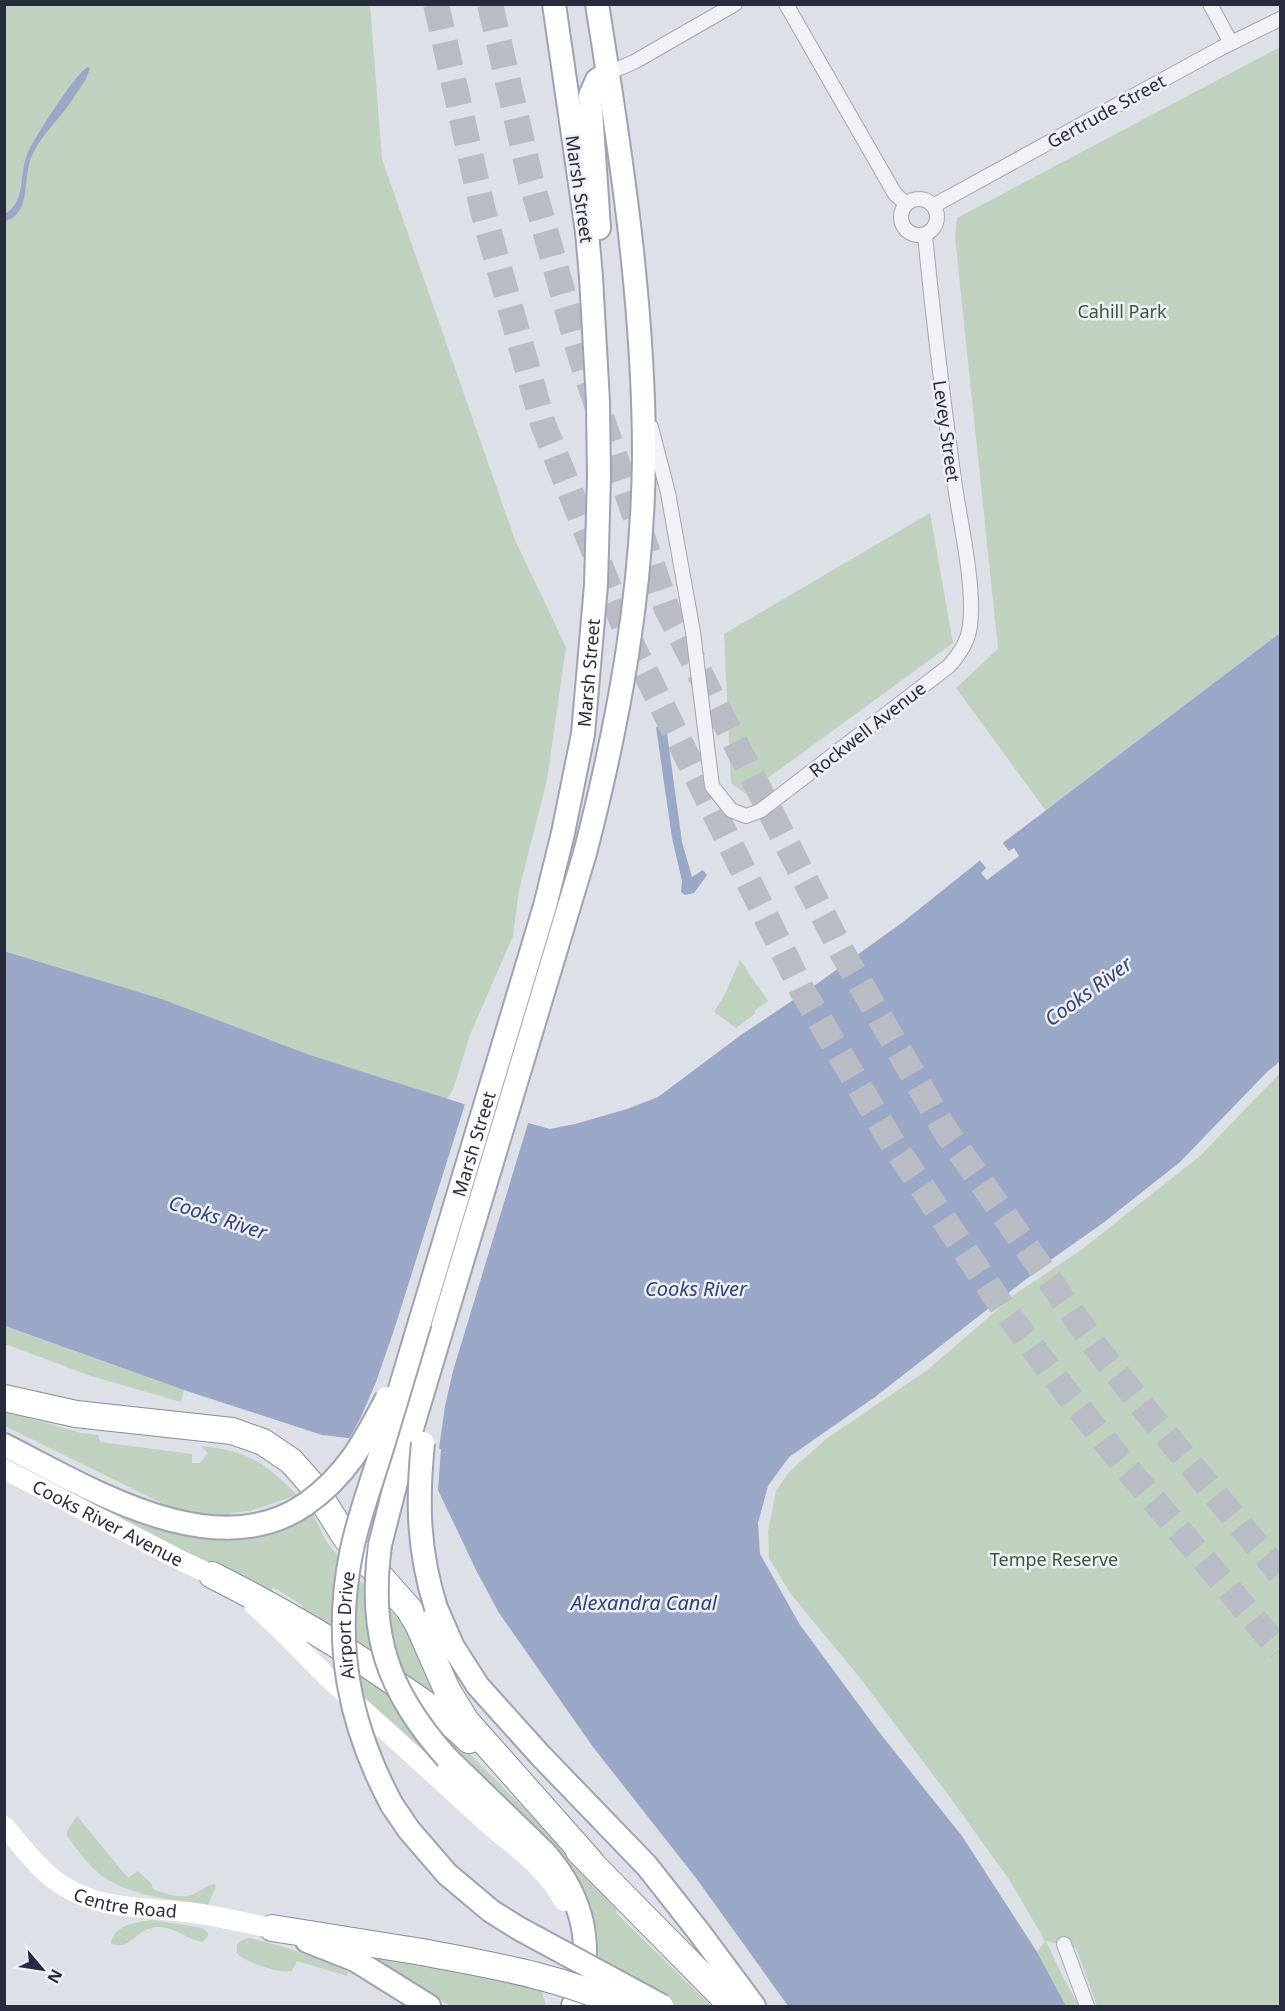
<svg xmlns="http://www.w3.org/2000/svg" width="1285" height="2011" viewBox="0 0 1285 2011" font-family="'Noto Sans',sans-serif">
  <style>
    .green { fill: #c1d1c0 }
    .water { fill: #9aa7c7 }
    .pier { fill: #dee0e7 }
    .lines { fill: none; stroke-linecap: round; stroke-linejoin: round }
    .highway-tunnel { stroke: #babcc5; stroke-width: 26; stroke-dasharray: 26 13; stroke-linecap: butt }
    .street-casing { stroke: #a4a6b1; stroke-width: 16 }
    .primary-casing { stroke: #9ea2b3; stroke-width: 26 }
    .highway-casing { stroke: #868b9e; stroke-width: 28 }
    .street { stroke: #f1f2f6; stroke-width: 14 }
    .secondary { stroke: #fff; stroke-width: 20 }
    .primary { stroke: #fff; stroke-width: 22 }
    .highway { stroke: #fff; stroke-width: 26 }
    .primary-bridge-casing { stroke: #9ea2b3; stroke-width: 26; stroke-linecap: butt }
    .highway-bridge-casing { stroke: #868b9e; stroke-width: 28; stroke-linecap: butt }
    .primary-bridge { stroke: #fff; stroke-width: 22 }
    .highway-bridge { stroke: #fff; stroke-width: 26 }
    .labels { text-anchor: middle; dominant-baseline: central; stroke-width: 5; stroke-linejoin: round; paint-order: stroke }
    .street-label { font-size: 18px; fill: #282b3e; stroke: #eeeff5 }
    .park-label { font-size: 18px; fill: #365936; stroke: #eeeff5 }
    .water-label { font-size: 20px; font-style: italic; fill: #334270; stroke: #eeeff5 }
  </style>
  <rect width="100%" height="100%" fill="#dee0e7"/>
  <g class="green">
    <polygon points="4,5 370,5 382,159 515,540 566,647 547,780 519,890 513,936 470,1035 453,1090 447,1099 310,1055 162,999 5,951"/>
    <polygon points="1280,47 1280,633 1046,811 956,688 998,649 955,237 957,218"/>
    <polygon points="930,513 953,643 746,794 731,783 724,634"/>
    <polygon points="740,960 768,1001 754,1011 756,1013 736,1028 714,1012 725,994"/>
    <polygon points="1280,1073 1280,2006 1097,2006 1076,1948 1046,1941 1063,1977 1079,2006 1066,2006 1037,1952 1045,1941 1010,1881 952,1800 860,1678 790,1593 769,1558 768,1531 776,1491 788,1473 826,1439 926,1371 1018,1292 1081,1250 1200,1156"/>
    <polygon points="4,1326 184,1390 181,1402 91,1376 5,1344"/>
    <path d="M4,1411L81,1433L98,1435L100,1442L192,1454V1463H200L208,1453L201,1446C247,1450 265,1463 297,1495L250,1511L230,1513V1520L182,1513L5,1426Z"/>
    <path d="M312,1512L326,1541L353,1574L404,1624L439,1696L431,1702L308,1620L302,1605L273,1587L268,1596L122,1522L118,1517C135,1516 151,1526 167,1531C206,1544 251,1544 289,1528C297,1524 305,1517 312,1512Z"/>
    <polygon points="339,1658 373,1678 466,1750 617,1902 616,1913 711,2006 677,2006 599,1967 598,1936 590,1902 574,1876 457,1751 440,1768 328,1670"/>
    <path d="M77,1816L128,1878L138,1871L151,1883L153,1889C166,1894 183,1900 196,1893C202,1890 207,1885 214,1884L216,1886L208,1905C173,1899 130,1897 101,1875C88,1865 77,1849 67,1836V1831Z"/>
    <path d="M154,1920L202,1928L208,1933V1936L202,1942C183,1938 169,1921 148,1929C135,1933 127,1952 111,1943C113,1925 139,1921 154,1920Z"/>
    <path d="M250,1938C284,1947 317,1956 348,1972L347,1976L297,1961L292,1971C281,1974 243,1962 237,1953V1944L244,1939Z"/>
    <polygon points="380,1956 447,1967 541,1989 546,2006 451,2006 377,1964"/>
  </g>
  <g class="water">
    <path d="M88,67L90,69L86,79C80,88 74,97 68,106C56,122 33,145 29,165C24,184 29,215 5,221V214C26,202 19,174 27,155C32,141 77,71 88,67Z"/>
    <polygon points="1280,633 1280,1061 1266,1073 1180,1162 1103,1223 1052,1259 875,1397 789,1457 768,1486 758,1523 760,1554 800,1625 879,1732 962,1836 1037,1952 1066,2006 788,2006 696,1878 593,1747 499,1613 477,1572 438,1490 441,1449 322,1435 184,1390 5,1326 4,951 162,999 310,1055 486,1111 550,1129 575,1124 627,1109 658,1097 741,1035 814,986 903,922 983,858"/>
    <polygon points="666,726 682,842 692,877 703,870 707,875 694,893 685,895 681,892 682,881 672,838 656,727"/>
  </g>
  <g class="pier">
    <polygon points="1001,841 1009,851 1014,848 1019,856 987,880 981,873 986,868 978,858"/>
    <polygon points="466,1101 529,1120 453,1371 445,1406 438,1455 438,1452 348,1441 360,1419 376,1382 394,1330"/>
  </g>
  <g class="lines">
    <g class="highway-tunnel">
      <polyline points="436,4 483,211 543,424 632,645 802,990 893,1144 1002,1306 1062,1387 1124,1465 1280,1650"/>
      <polyline points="490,4 530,177 582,361 667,609 843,954 945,1130 1096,1347 1152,1418 1280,1573"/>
    </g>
    <defs>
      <g id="street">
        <polyline points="786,4 895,194 906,204"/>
        <polyline points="1210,4 1231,43"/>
        <polyline points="608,73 634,62 735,4"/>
        <circle cx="919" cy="217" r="18"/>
        <polyline points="933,206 1221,48 1280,19"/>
        <path d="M651,427L668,493L693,632L712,786L731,810L746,816L760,811L949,666C960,654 968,642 970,626C975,585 960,522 954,480C943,399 933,317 925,235"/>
        <polyline points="1064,1944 1087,2006"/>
      </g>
      <g id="primary">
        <polyline points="599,228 590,96 597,80 608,73"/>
        <path id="s3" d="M420,1322L545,906L563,833L583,734L596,585L599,477L598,402L591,277L587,232L554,4"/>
        <path d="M4,1445C88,1487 214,1568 306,1504"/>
        <path d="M380,1545L397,1478L585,853C619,722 643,590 644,455C644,304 621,154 597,4"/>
        <polyline points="436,1608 453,1647 478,1686 540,1755 647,1866 699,1932 754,2006"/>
        <path d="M447,1758L545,1853C584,1898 597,1951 573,2006"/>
        <polyline points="392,1805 409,1830 447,1874"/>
        <polyline points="307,1941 355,1960 429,2006"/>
      </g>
      <g id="highway">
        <polyline points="4,1398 76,1414 232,1431 263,1442 291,1461 314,1487 346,1538 409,1609 418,1624 447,1690 466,1721 591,1862"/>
        <path d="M212,1575C277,1608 340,1644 399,1686C423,1702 448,1719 469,1740"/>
        <polyline points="579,1851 732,2006"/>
        <polyline points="272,1928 422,1952"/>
      </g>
    </defs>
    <use href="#street" class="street-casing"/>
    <use href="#primary" class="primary-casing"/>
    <use href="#highway" class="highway-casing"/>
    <use href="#street" class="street"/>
    <g class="secondary">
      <path id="s1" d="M4,1469L180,1560L212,1575L223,1583"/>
      <path d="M254,1605C284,1631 310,1661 339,1688C384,1729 430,1770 474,1811C507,1843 541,1860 564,1901"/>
      <path id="s2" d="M4,1826C22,1846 39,1871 62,1885C99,1910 144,1907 186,1912C215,1915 244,1923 272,1928"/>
    </g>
    <use href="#primary" class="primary"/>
    <use href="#highway" class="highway"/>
    <defs>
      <g id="primary-bridge">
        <path d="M423,1443C417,1502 418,1551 436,1608"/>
        <path d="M306,1504C347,1475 364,1442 387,1398"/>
        <path d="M380,1545C368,1634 387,1691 447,1758"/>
        <path id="s4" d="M392,1805C349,1725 333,1644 351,1554C357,1522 369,1490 379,1458C393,1413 406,1368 420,1322"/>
        <polyline points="447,1874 491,1911 518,1928 662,2006"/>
      </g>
      <path id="highway-bridge" d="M422,1952C489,1965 560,1976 623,2006"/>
    </defs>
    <use href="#primary-bridge" class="primary-bridge-casing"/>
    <use href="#highway-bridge" class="highway-bridge-casing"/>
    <use href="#primary-bridge" class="primary-bridge"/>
    <use href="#highway-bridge" class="highway-bridge"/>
  </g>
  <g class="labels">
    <g class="street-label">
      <text transform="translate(1106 111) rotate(-29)">Gertrude Street</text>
      <text transform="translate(580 189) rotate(82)">Marsh Street</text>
      <text transform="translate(947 431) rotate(82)">Levey Street</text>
      <text stroke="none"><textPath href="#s3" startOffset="672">Marsh Street</textPath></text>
      <text transform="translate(867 729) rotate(-38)">Rockwell Avenue</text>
      <text stroke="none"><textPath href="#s3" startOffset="186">Marsh Street</textPath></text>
      <text stroke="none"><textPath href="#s1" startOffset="117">Cooks River Avenue</textPath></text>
      <text stroke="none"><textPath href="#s4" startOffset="188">Airport Drive</textPath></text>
      <text stroke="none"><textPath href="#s2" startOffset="150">Centre Road</textPath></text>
    </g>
    <g class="park-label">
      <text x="1122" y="311">Cahill Park</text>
      <text x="1054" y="1559">Tempe Reserve</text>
    </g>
    <g class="water-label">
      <text transform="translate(1088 991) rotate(-36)">Cooks River</text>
      <text transform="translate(218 1217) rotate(18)">Cooks River</text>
      <text x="696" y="1288">Cooks River</text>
      <text x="644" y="1602">Alexandra Canal</text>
    </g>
  </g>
  <rect width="1285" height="2011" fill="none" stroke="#282b3e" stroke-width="12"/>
  <g transform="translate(42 1969) rotate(119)" stroke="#eeeff5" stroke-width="4.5" paint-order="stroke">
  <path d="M0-4.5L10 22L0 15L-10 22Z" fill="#282b3e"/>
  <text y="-9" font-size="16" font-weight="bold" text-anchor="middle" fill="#282b3e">N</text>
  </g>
</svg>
